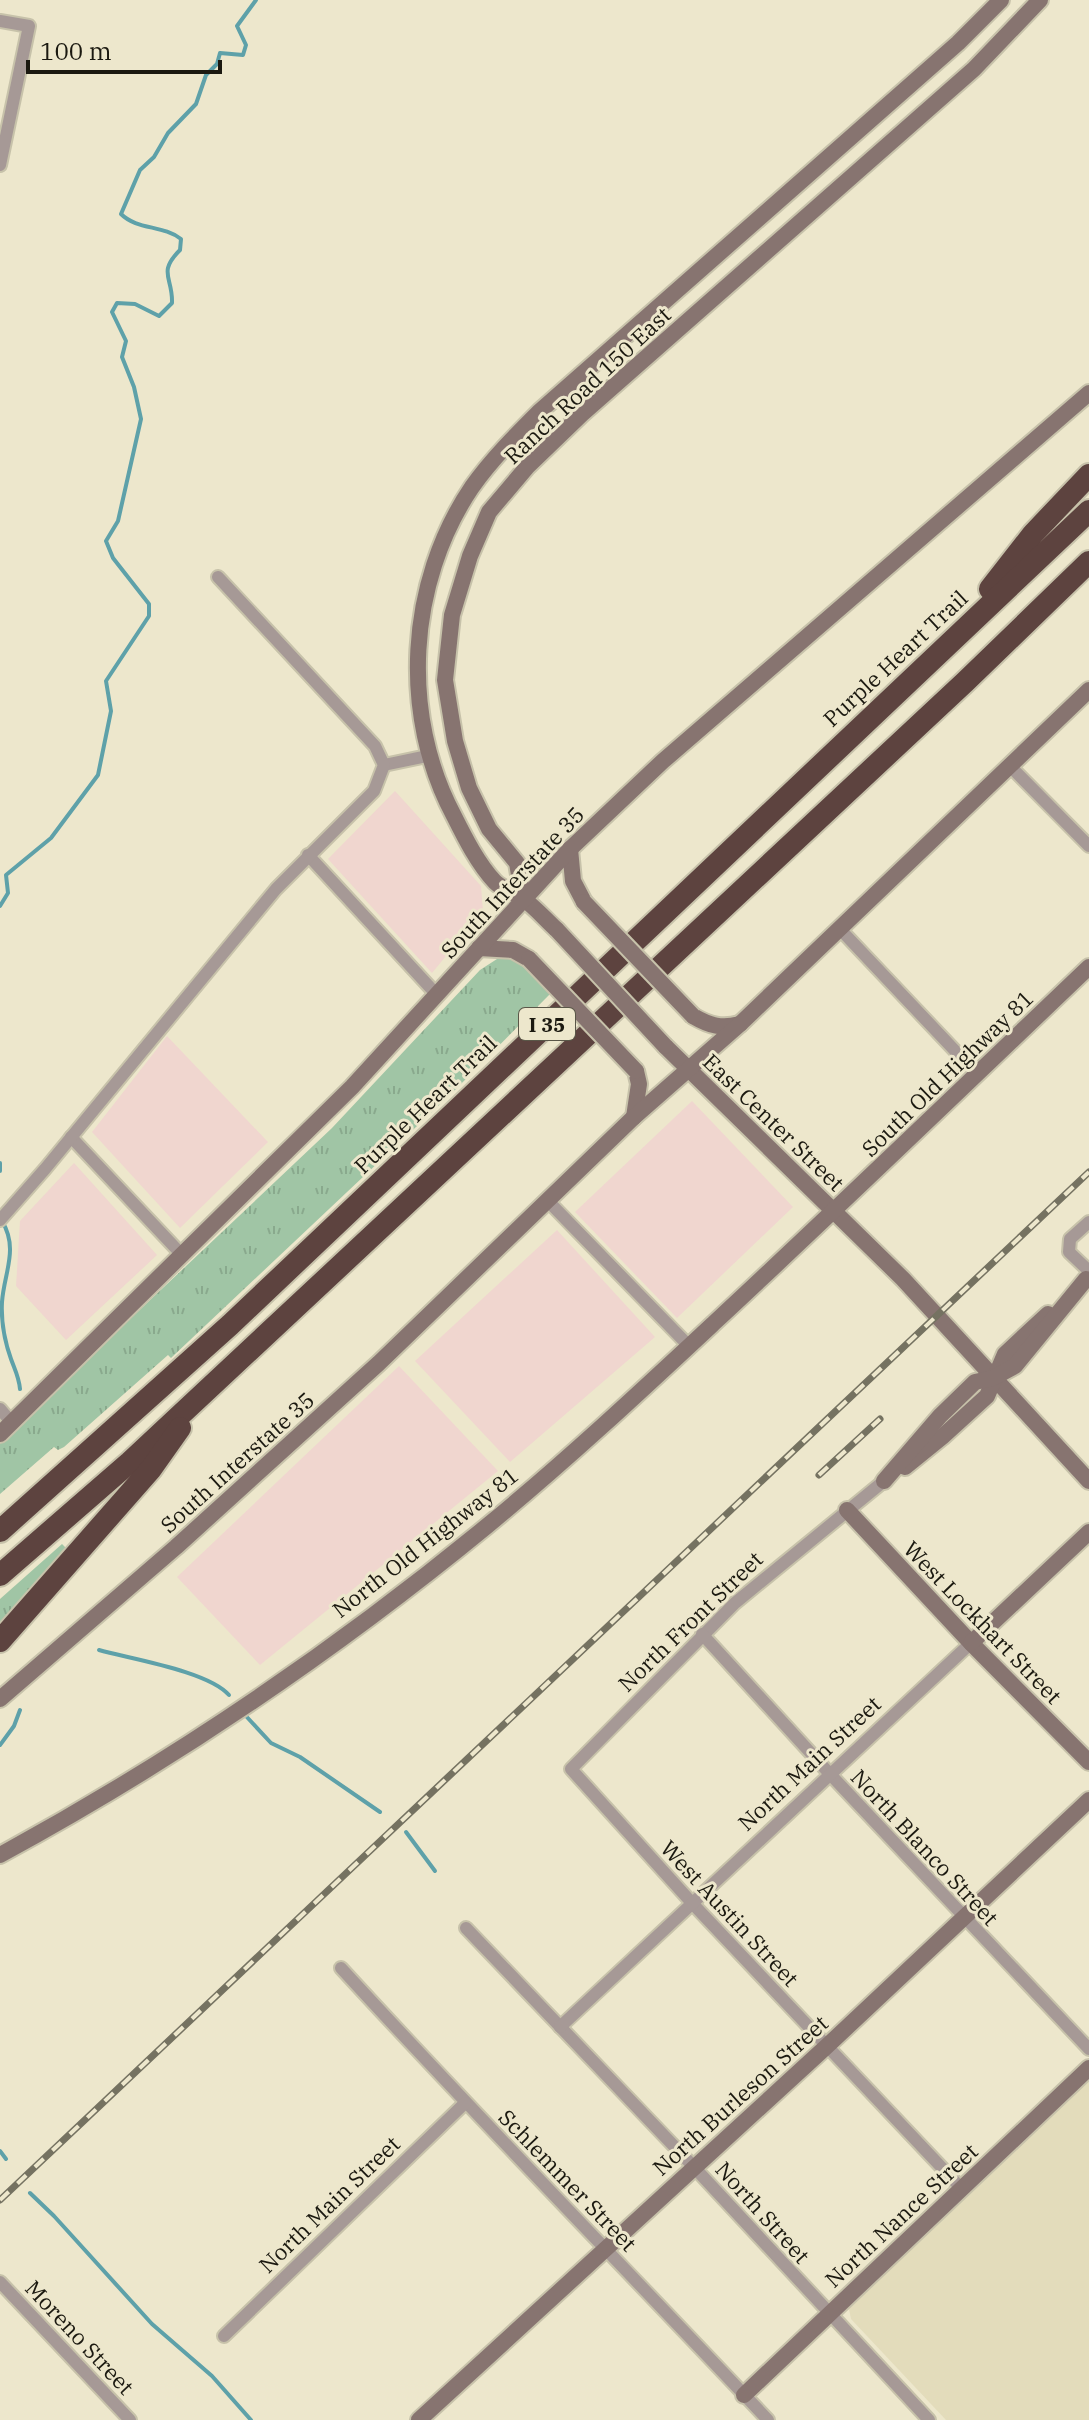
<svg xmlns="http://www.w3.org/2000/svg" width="1089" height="2420" viewBox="0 0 1089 2420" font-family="'IBM Plex Serif',serif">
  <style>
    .commercial { fill: #f0d6cf }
    .built { fill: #e3dcbb }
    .grass { fill: url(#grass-tufts) }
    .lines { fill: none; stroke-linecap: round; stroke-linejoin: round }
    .stream { stroke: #5ea1a9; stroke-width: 4 }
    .street-casing { stroke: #c7c2aa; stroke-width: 16 }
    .secondary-casing { stroke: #c7c2aa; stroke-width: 20 }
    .highway-casing { stroke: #c7c2aa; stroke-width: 26 }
    .street { stroke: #a69996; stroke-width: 12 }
    .secondary { stroke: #877470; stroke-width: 16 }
    .highway { stroke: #5d433f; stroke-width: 22 }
    .rail-casing { stroke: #757261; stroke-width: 7 }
    .rail { stroke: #ede7cc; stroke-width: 4; stroke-dasharray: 12; stroke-linecap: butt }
    .secondary-bridge-casing { stroke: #c7c2aa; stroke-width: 20; stroke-linecap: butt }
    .secondary-bridge { stroke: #877470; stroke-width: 16 }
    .labels { text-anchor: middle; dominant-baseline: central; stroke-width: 6; stroke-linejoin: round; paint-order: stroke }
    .shield { fill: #ede7cc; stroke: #5a5748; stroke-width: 2 }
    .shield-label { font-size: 20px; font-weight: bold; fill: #1b1910 }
    .street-label { font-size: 22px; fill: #1b1910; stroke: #ede7cc }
  </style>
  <defs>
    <pattern id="grass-tufts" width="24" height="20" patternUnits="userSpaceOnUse" patternTransform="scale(2)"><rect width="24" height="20" fill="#a0c5a5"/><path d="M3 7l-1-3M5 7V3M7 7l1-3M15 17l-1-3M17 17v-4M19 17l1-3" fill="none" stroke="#89a98d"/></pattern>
  </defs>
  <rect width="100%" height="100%" fill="#ede7cc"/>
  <g class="commercial">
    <polygon points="395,791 481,886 483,911 432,973 328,859"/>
    <polygon points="167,1036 268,1142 180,1228 92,1132"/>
    <polygon points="692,1101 793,1207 677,1318 575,1212"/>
    <polygon points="74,1163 157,1255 66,1340 16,1286 20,1221"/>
    <polygon points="557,1230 655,1337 510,1462 415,1361"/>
    <polygon points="399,1366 498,1471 260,1665 177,1577"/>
  </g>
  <polygon class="built" points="1089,2075 1089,2420 946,2420 851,2319 849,2309"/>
  <g class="grass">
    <path d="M506,958C525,962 537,980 550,994L451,1094L171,1358L168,1355L64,1447L58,1450L54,1447L0,1494V1442L332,1128L480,970L497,959Z"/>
    <polygon points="62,1544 69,1551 0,1632 0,1599"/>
  </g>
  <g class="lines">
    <g class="stream">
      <path d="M0,906L8,893L6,875L51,838L98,775L111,711L106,681L149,616V604L113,558L106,541L118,521L141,419L134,387L122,357L126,341L112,312L117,303L135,304L159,316L172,303C173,277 157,273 180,250L181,239C163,225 137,230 121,214L140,170L154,157L168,133L196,104L206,75L217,64L220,53L243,55L246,45L237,26L256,0"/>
      <polyline points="0,1163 0,1171"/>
      <path d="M2,1221C19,1249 4,1273 2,1302C1,1320 5,1342 11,1359C15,1370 19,1377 20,1389"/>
      <path d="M99,1650C131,1659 208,1671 229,1695"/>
      <polyline points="245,1715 271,1743 300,1757 380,1812"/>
      <polyline points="0,1745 14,1726 20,1710"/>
      <polyline points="406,1832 435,1871"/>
      <polyline points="0,2151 6,2159"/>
      <polyline points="30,2193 54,2216 152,2324 212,2376 251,2420"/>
    </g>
    <defs>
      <g id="street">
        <polyline points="0,21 29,26 0,165"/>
        <polyline points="384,765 427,756"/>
        <polyline points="1009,765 1089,846"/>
        <polyline points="308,855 437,995"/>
        <polyline points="839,928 977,1074"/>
        <polyline points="71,1137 183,1256"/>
        <polyline points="549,1202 689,1346"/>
        <polyline points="0,1220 45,1169 276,889 374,791 384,765 375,746 218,577"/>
        <polyline points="1089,1222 1070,1239 1069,1252 1089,1271"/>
        <polyline points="0,1409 12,1423"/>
        <polyline points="884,1481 735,1603 571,1769 692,1903 961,2188"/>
        <polyline points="702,1634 829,1773 1089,2049"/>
        <polyline points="466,1928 693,2166 929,2420"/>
        <path d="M341,1968C481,2121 626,2269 768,2420"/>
        <polyline points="560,2027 971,1643"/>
        <polyline points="0,2282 130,2420"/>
        <polyline points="224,2336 465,2103"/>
      </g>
      <g id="secondary">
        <polyline points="570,849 573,881 584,902"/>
        <polyline points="523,898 517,863 489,829 469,788 455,741 445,680 452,615 470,556 489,512 527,467 582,414 974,69 1040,0"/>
        <path d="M557,930C546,920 534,906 521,897C513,892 502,889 495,882C478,864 465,838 454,816C400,715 407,583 472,487C492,459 516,435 540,411L958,43L1001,0"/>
        <polyline points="479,948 513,950 529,959"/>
        <path d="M693,1016C710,1026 722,1029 740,1024"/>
        <polyline points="665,1046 903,1279 1089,1481"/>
        <polyline points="634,1117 639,1084 636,1071"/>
        <polyline points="0,1434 352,1087 570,849 663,761 1089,393"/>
        <polyline points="905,1467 942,1437 987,1396 1005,1354 1048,1314"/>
        <polyline points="884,1481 940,1416 975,1382 993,1378 1015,1366 1086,1279"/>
        <polyline points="847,1510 971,1643 1089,1762"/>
        <polyline points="971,1643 1089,1532"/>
        <polyline points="0,1699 176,1547 379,1363 634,1117 740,1024 1089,690"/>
        <path d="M0,1855C171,1762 336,1650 487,1526C565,1462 640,1392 714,1323C840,1206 964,1086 1089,967"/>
        <polyline points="744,2395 1089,2068"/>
        <polyline points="419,2420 827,2046 1089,1800"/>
      </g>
      <g id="highway">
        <polyline points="990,589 1033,534 1089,475"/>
        <polyline points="0,1531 230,1325 1089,511"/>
        <polyline points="0,1575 130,1462 965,682 1089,562"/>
        <polyline points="0,1641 151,1469 180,1428"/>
      </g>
    </defs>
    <use href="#street" class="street-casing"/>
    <use href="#secondary" class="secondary-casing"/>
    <use href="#highway" class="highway-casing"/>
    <use href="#street" class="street"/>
    <use href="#secondary" class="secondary"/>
    <use href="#highway" class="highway"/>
    <defs>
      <g id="rail">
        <polyline points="819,1475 880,1419"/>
        <polyline points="0,2200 1089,1172"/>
      </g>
    </defs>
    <use href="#rail" class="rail-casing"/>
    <use href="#rail" class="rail"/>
    <defs>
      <g id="secondary-bridge">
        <polyline points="584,902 693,1016"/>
        <polyline points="557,930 665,1046"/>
        <polyline points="529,959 636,1071"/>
      </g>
    </defs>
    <use href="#secondary-bridge" class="secondary-bridge-casing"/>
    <use href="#secondary-bridge" class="secondary-bridge"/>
  </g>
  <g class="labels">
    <rect class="shield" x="519" y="1008" width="56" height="32" rx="6"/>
    <g class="shield-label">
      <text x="547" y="1024">I 35</text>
    </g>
    <g class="street-label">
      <text transform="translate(587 385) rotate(-43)">Ranch Road 150 East</text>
      <text transform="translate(895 658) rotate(-43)">Purple Heart Trail</text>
      <text transform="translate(512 882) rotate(-47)">South Interstate 35</text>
      <text transform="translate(947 1073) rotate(-44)">South Old Highway 81</text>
      <text transform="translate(425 1104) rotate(-44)">Purple Heart Trail</text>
      <text transform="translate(774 1122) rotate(44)">East Center Street</text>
      <text transform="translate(237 1462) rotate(-42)">South Interstate 35</text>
      <text transform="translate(425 1542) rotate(-38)">North Old Highway 81</text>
      <text transform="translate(690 1621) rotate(-44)">North Front Street</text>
      <text transform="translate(983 1622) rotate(46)">West Lockhart Street</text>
      <text transform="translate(809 1763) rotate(-43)">North Main Street</text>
      <text transform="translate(925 1847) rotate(47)">North Blanco Street</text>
      <text transform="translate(730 1913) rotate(47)">West Austin Street</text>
      <text transform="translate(740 2095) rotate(-42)">North Burleson Street</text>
      <text transform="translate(568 2180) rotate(46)">Schlemmer Street</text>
      <text transform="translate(329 2204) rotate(-44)">North Main Street</text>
      <text transform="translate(763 2212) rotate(48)">North Street</text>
      <text transform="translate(901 2215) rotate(-43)">North Nance Street</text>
      <text transform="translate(80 2337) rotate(47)">Moreno Street</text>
    </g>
  </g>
  <path d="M28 60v12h192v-12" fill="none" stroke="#1b1910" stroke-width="4"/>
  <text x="40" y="60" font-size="24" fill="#1b1910" stroke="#ede7cc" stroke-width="6" paint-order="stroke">100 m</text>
</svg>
